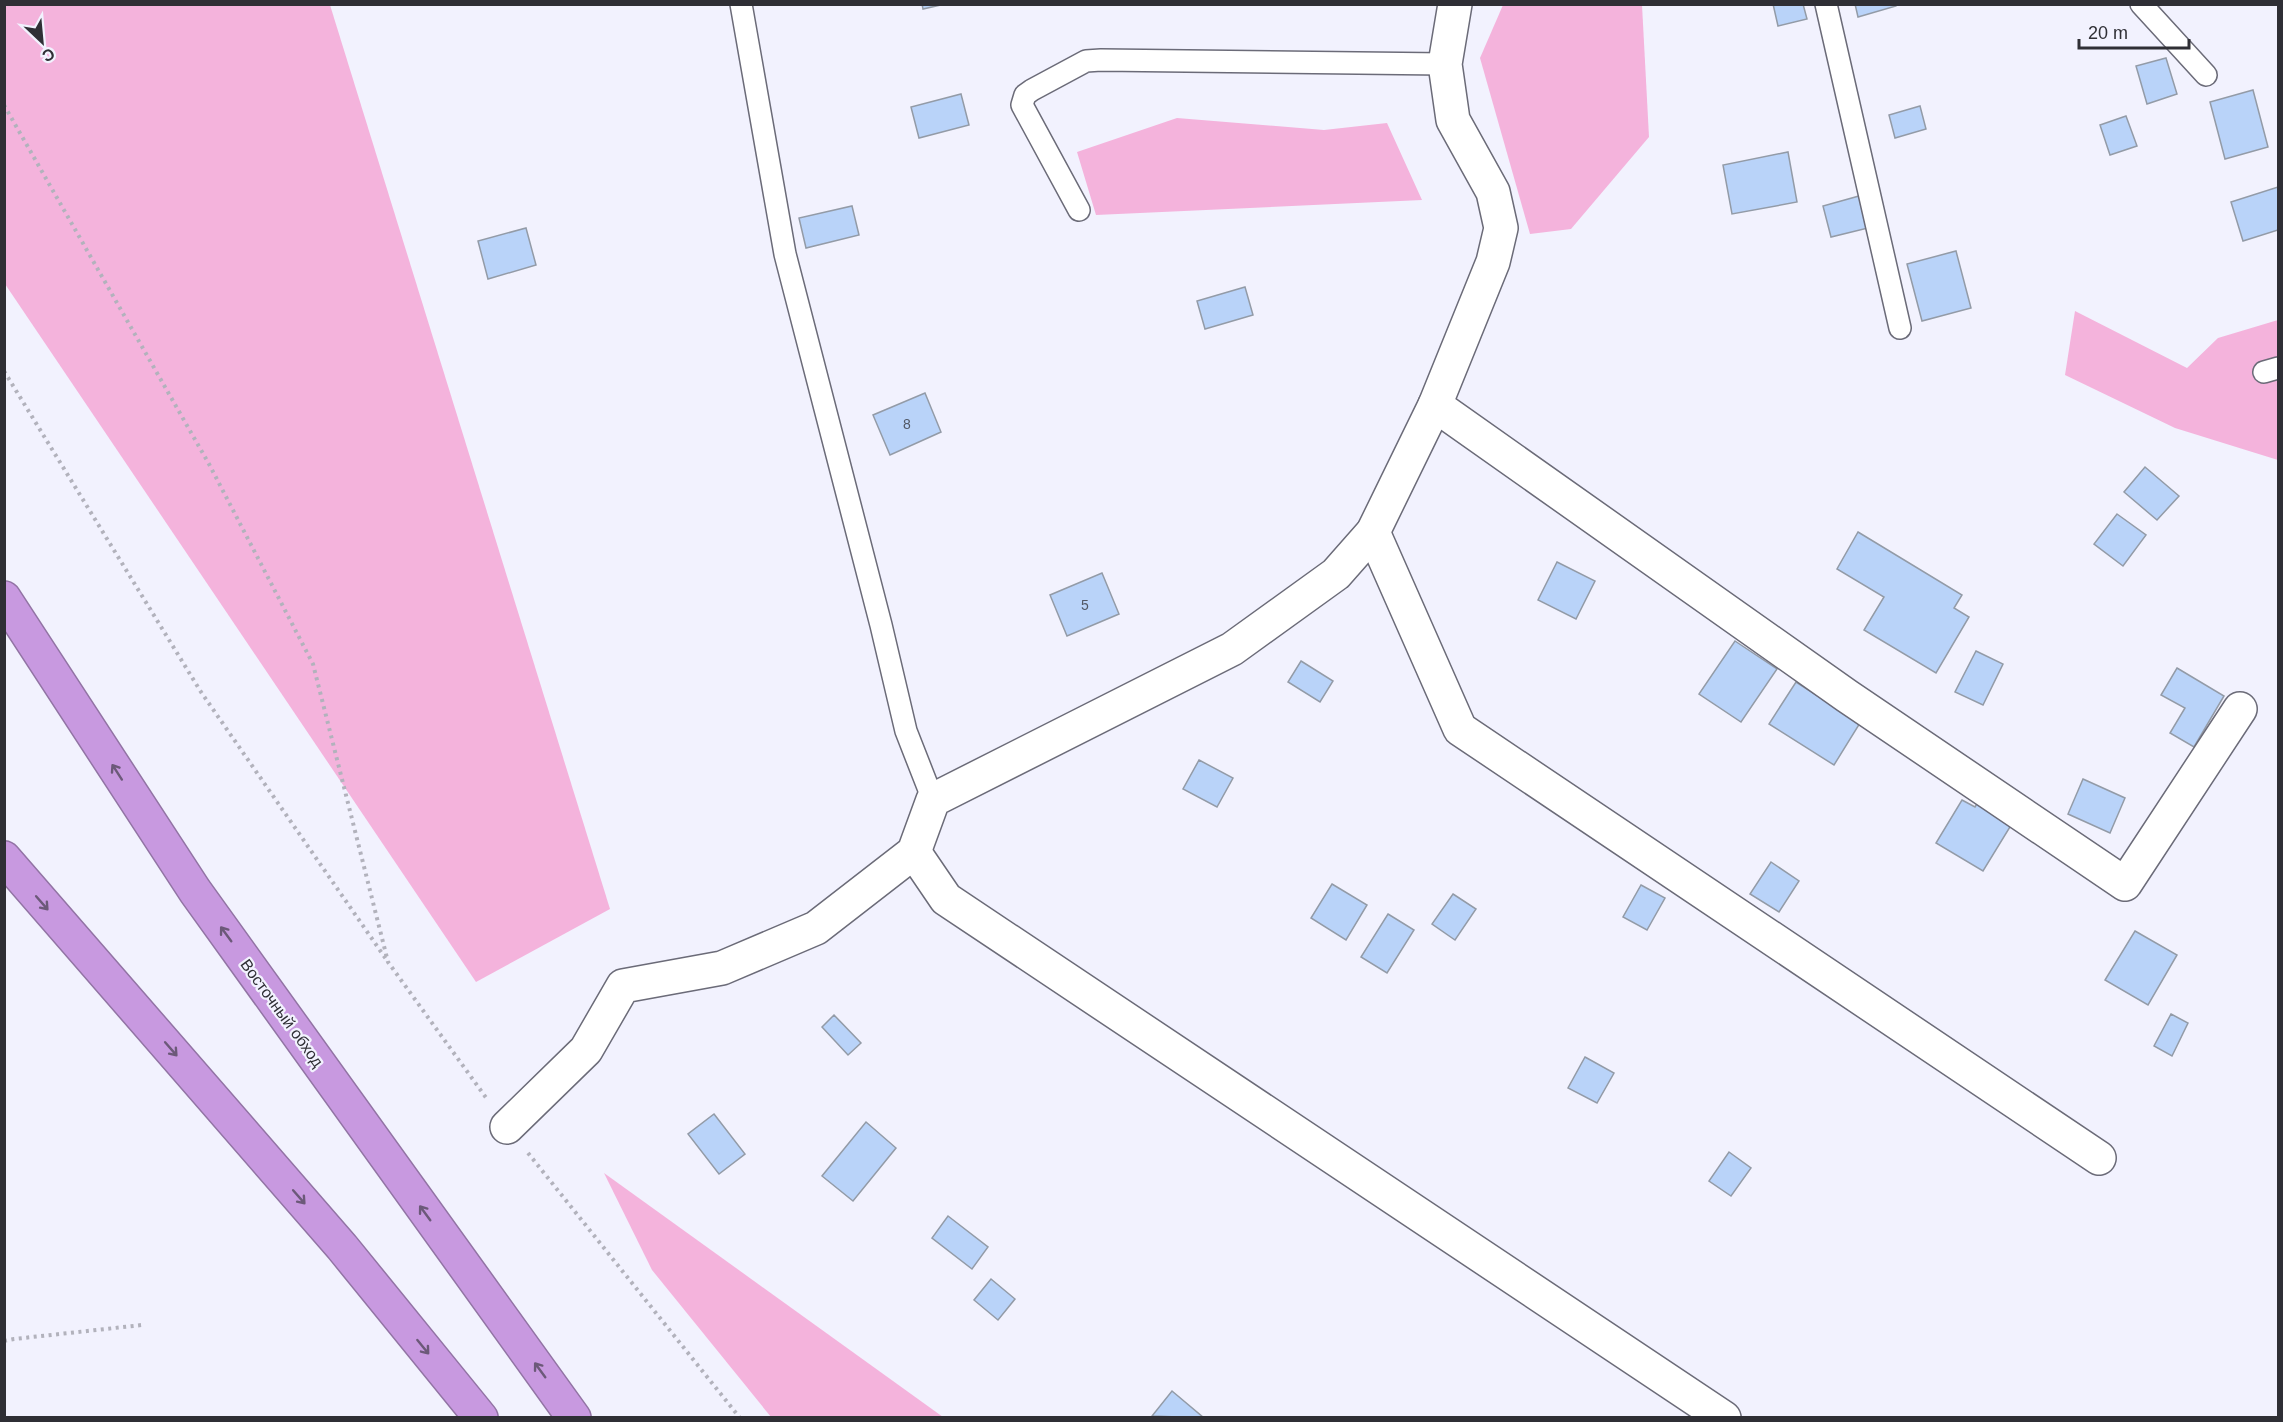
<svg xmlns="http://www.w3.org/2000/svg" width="2283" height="1422" viewBox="0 0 2283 1422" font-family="Arial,sans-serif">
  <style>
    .green { fill: #f4b3dc }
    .building { fill: #b9d3f9; stroke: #939ba7; stroke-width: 1.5 }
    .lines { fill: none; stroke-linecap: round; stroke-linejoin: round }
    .lane-casing { stroke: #6b6b78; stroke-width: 24 }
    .street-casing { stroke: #6b6b78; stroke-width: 36 }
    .highway-casing { stroke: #9274a4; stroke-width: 36 }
    .path { stroke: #b2b2bc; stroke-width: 4; stroke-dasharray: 3 4.5; stroke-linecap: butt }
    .lane { stroke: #fff; stroke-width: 21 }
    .street { stroke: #fff; stroke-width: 33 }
    .highway { stroke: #c899e0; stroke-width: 33 }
    .oneway { stroke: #6c5979 }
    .labels { text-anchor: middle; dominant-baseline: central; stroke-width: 4.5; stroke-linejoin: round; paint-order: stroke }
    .number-label { font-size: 14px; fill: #525866 }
    .street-label { font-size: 16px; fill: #2f2f35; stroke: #f2f2fe }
  </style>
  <rect width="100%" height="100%" fill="#f2f2fe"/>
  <g class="green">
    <polygon points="4,5 330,5 610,909 476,982 5,284"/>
    <polygon points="1503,5 1642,5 1649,137 1571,229 1530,234 1480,58"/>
    <polygon points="1177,118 1324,130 1387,123 1422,200 1096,215 1077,152"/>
    <polygon points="2075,311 2187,368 2218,338 2278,320 2278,460 2175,428 2065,375"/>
    <polygon points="604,1173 943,1417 771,1417 652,1270"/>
  </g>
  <g class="building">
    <polygon points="922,4 945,4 923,9"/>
    <polygon points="1773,4 1803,4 1807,19 1778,26"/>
    <polygon points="1855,4 1896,4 1896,6 1858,17"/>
    <polygon points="2166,58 2177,94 2147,104 2136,66"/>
    <polygon points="2253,90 2268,147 2225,159 2210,102"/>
    <polygon points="961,94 969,125 919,138 911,107"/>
    <polygon points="1920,106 1926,129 1895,138 1889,115"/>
    <polygon points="2126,116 2137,146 2110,155 2100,125"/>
    <polygon points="1788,152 1797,202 1732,214 1723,165"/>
    <polygon points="2278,187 2278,230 2243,241 2231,202"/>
    <polygon points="1859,196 1868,228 1831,237 1823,206"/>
    <polygon points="852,206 859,235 806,248 799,218"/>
    <polygon points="526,228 536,265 488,279 478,241"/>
    <polygon points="1956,251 1971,308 1922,321 1907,264"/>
    <polygon points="1245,287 1253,315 1205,329 1197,301"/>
    <polygon points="925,393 941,432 890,455 873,415"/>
    <polygon points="2145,467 2179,496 2157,520 2124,492"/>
    <polygon points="2117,514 2146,535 2123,566 2094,544"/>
    <polygon points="1858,532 1962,595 1954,608 1969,617 1936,673 1864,630 1884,597 1837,569"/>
    <polygon points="1557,562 1595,581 1576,619 1538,600"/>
    <polygon points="1102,573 1119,614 1067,636 1050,595"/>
    <polygon points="1735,641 1777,669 1741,722 1699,694"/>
    <polygon points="1976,651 2003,664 1983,705 1955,692"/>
    <polygon points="1301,661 1333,681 1320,702 1288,682"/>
    <polygon points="2177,668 2224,696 2194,747 2170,733 2185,708 2161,695"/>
    <polygon points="1796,682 1860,723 1834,765 1769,724"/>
    <polygon points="1199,760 1233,778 1217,807 1183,789"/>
    <polygon points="2083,779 2125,798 2110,833 2068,814"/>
    <polygon points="1962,800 1975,807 1978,802 2013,822 1983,871 1936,843"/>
    <polygon points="1771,862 1799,881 1779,912 1750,894"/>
    <polygon points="1332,884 1367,905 1346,940 1311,918"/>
    <polygon points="1641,885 1665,898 1647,930 1623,917"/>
    <polygon points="1453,894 1476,909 1455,940 1432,924"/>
    <polygon points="1388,914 1414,930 1387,973 1361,957"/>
    <polygon points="2135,931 2177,955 2148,1005 2105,980"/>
    <polygon points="2171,1014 2188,1023 2172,1056 2154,1046"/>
    <polygon points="834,1015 861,1043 848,1055 822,1027"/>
    <polygon points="1585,1057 1614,1073 1597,1103 1568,1088"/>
    <polygon points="714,1114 745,1154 719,1174 688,1134"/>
    <polygon points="866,1122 896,1148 853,1201 822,1176"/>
    <polygon points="1729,1152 1751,1168 1731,1196 1709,1181"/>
    <polygon points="948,1216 988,1247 972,1269 932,1238"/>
    <polygon points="991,1279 1015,1299 998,1320 974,1300"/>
    <polygon points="1172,1391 1204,1418 1152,1416"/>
  </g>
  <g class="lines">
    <defs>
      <g id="lane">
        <polyline points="741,4 785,254 881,625 906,731 933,800"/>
        <polyline points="1826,4 1900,328"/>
        <polyline points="2141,4 2206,75"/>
        <polyline points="1079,210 1022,105 1025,95 1032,90 1086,61 1101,60 1445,64"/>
        <polyline points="2264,372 2278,368"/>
      </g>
      <g id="street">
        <polyline points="1435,405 1847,696 2125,884 2240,709"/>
        <polyline points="1373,532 1460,729 2099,1158"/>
        <polyline points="914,852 946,899 1724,1418"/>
        <polyline points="507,1127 586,1050 623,986 722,968 816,928 914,852 933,800 1232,649 1336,574 1373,532 1435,405 1493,262 1501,228 1493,192 1453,120 1445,64 1455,4"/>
      </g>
      <g id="highway">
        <polyline points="4,598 195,891 574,1418"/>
        <polyline points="4,858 342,1247 481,1418"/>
      </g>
    </defs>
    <use href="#lane" class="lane-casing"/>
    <use href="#street" class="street-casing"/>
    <use href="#highway" class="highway-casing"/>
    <g class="path">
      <polyline points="4,105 209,464 313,664 388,962 487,1099"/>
      <polyline points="4,371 201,692 386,959"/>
      <polyline points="528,1153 740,1418"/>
      <polyline points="4,1341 14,1339 142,1325"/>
    </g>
    <use href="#lane" class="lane"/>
    <use href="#street" class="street"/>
    <use href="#highway" class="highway"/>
  </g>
  <defs><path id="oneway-shaft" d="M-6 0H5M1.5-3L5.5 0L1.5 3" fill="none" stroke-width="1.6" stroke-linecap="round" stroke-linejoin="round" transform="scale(1.5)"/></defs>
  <g class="oneway">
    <use href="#oneway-shaft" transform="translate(117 772) rotate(-123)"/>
    <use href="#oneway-shaft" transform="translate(42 903) rotate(49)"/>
    <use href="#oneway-shaft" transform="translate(226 934) rotate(-126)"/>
    <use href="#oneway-shaft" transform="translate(171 1049) rotate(49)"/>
    <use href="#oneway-shaft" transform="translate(299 1197) rotate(49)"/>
    <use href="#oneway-shaft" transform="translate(425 1213) rotate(-126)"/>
    <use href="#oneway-shaft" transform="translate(423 1347) rotate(51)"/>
    <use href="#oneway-shaft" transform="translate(540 1370) rotate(-126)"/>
  </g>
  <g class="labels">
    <g class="number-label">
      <text x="907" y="424">8</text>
      <text x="1085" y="605">5</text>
    </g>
    <g class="street-label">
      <text transform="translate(282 1013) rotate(54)">Восточный обход</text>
    </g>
  </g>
  <rect width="2283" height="1422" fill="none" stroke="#2f2f35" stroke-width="12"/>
  <g transform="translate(42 42) rotate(154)" stroke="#f2f2fe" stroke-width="4.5" paint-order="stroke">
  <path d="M0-4.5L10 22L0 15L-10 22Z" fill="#2f2f35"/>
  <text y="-9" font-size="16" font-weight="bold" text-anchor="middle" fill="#2f2f35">С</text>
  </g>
  <path d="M2079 39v9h110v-9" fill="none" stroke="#2f2f35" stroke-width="3"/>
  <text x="2088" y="39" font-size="18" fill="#2f2f35" stroke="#f2f2fe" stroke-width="4.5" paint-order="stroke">20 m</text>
</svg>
